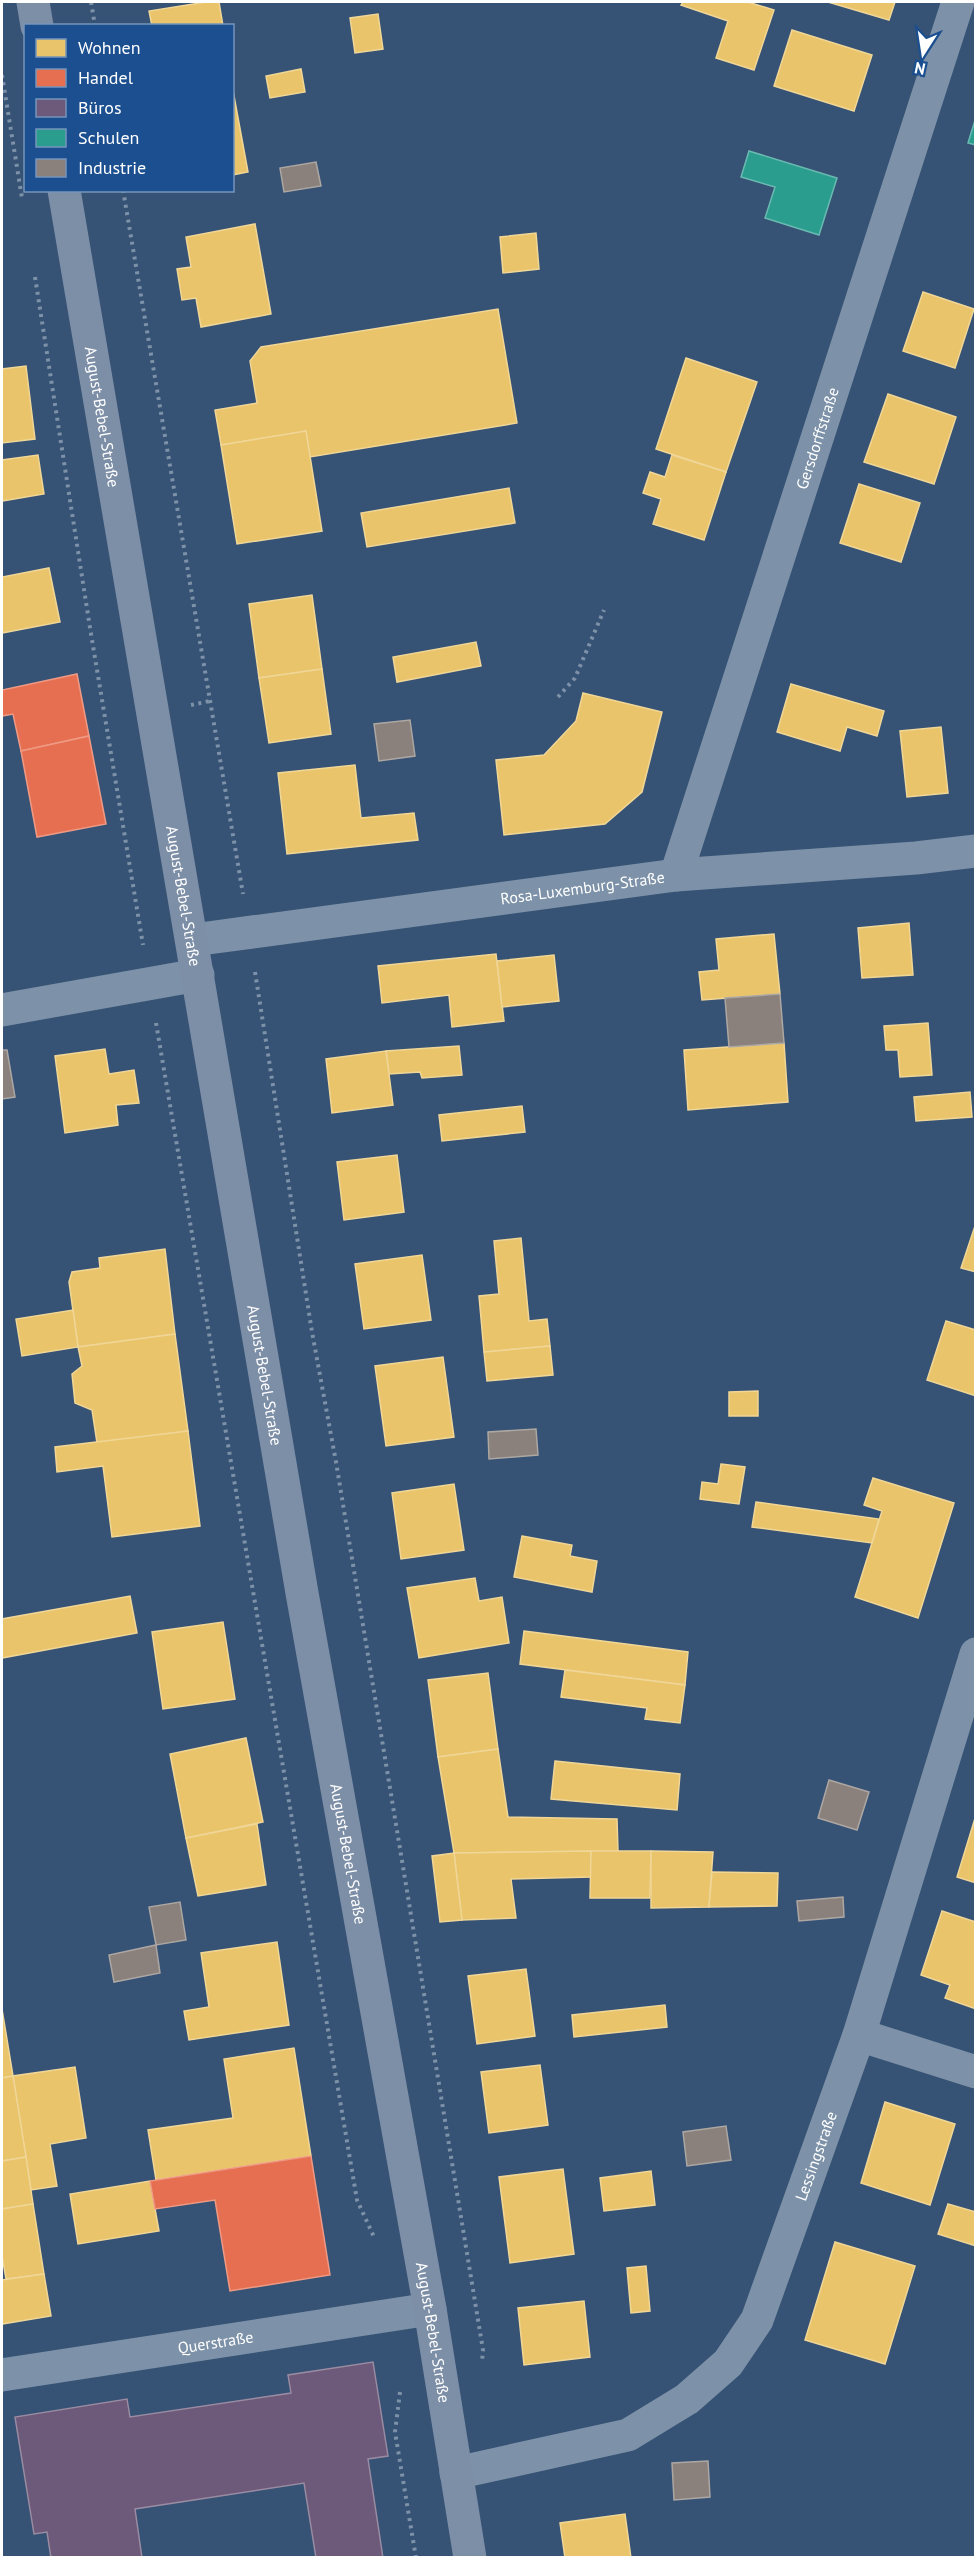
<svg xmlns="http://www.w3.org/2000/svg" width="977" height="2559" viewBox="0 0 977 2559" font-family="'PT Sans',sans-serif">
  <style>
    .homes { fill: #e9c46a; stroke: #f0d697; stroke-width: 1.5 }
    .shops { fill: #e76f51; stroke: #ee9a85; stroke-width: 1.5 }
    .offices { fill: #6d597a; stroke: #998ba2; stroke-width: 1.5 }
    .schools { fill: #2a9d8f; stroke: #6abab1; stroke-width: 1.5 }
    .industry { fill: #8a817c; stroke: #ada7a3; stroke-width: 1.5 }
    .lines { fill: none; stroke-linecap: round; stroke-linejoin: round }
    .path { stroke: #7d92a8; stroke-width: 4; stroke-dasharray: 3 4.5; stroke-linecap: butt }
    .minor { stroke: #7d92a8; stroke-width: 33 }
    .major { stroke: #7d8ea7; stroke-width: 33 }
    .labels { text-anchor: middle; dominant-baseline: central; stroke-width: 6; stroke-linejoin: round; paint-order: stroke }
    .street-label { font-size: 16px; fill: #fff; stroke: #1b4f8f }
  </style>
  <rect width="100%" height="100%" fill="#365274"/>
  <g class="homes">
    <polygon points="206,2 219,2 223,26 152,26 149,11"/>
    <polygon points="683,2 748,2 774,10 754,70 716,58 728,21 681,5"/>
    <polygon points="828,2 895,2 889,20"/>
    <polygon points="378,14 383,49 355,53 350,18"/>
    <polygon points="792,30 872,55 854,111 774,86"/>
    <polygon points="301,69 305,92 270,98 266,76"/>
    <polygon points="232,85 248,172 232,175"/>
    <polygon points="255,224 271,314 201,327 196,298 182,300 177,269 191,267 186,237"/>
    <polygon points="536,233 539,269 503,273 500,237"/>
    <polygon points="923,292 974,309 955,368 903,351"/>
    <polygon points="498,309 517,423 310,457 306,431 221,445 215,410 257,403 250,361 261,347"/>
    <polygon points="686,358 757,382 726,472 656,449"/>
    <polygon points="26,366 35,439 2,443 2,369"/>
    <polygon points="888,394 956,417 934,484 864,462"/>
    <polygon points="306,431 322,531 237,544 221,445"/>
    <polygon points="38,455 44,494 2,501 2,460"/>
    <polygon points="672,455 726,472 704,540 653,524 661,499 643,493 650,472 665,477"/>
    <polygon points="859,484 920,503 901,562 840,543"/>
    <polygon points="509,488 515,523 367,547 361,513"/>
    <polygon points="49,568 60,622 2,633 2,577"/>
    <polygon points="312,595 322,669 259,678 249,604"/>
    <polygon points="476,642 481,666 397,682 393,657"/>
    <polygon points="322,669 331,734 269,743 259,678"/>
    <polygon points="791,684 884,711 877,736 847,727 840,751 777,732"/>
    <polygon points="583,693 662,712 642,792 605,824 504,835 496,760 544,755 576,721"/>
    <polygon points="941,727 948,793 907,797 900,731"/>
    <polygon points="355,765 361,818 414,813 418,840 287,854 278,773"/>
    <polygon points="909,923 913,975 862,978 858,928"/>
    <polygon points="774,934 780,994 702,1000 699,972 719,970 716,939"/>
    <polygon points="496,954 504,1021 452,1027 449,995 382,1003 378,966"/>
    <polygon points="554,955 559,1001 502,1007 497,961"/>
    <polygon points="928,1023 932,1075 900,1077 898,1050 886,1050 884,1026"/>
    <polygon points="784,1043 788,1102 688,1110 684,1050"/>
    <polygon points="459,1046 462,1075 422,1078 420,1072 389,1074 386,1051"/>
    <polygon points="105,1049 109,1074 134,1070 139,1103 116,1105 118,1125 65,1133 55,1056"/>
    <polygon points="386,1051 393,1105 332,1113 326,1059"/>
    <polygon points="970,1092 972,1117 916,1121 914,1097"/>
    <polygon points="522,1106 525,1132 442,1141 439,1115"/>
    <polygon points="397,1155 404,1212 344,1220 337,1162"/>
    <polygon points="976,1223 976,1272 961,1268"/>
    <polygon points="521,1238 529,1321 547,1319 550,1346 484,1352 479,1296 499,1294 494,1241"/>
    <polygon points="165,1249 175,1334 78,1347 69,1282 72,1272 100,1268 99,1258"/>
    <polygon points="422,1255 431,1320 364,1329 355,1264"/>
    <polygon points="73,1310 78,1347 22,1356 16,1319"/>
    <polygon points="946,1321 976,1330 976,1396 927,1380"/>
    <polygon points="175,1334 188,1431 97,1443 92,1410 75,1403 72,1374 82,1366 78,1347"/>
    <polygon points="550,1346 553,1375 487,1381 484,1352"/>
    <polygon points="443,1357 454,1437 386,1446 375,1366"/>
    <polygon points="758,1391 758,1416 729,1416 729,1392"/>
    <polygon points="188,1431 200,1526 112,1537 103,1466 57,1472 55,1447"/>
    <polygon points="721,1464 745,1467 739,1504 700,1499 702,1482 718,1484"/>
    <polygon points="873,1478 954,1503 918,1618 855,1597 882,1511 864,1505"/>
    <polygon points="454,1484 464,1550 401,1559 392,1493"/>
    <polygon points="756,1502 879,1519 872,1543 752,1527"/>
    <polygon points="522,1536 572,1545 570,1556 597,1561 592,1592 514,1577"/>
    <polygon points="475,1578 479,1601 502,1597 509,1643 419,1658 407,1588"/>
    <polygon points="130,1596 137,1633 2,1658 2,1619"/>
    <polygon points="223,1622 235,1699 163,1709 152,1632"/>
    <polygon points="524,1631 688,1652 685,1685 520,1664"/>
    <polygon points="565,1670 685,1685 680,1723 645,1719 647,1708 561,1697"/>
    <polygon points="488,1673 498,1749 438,1757 428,1680"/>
    <polygon points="246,1738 263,1822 186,1838 170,1754"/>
    <polygon points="498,1749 508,1817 617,1819 618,1851 454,1853 438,1757"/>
    <polygon points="555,1761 680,1774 677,1810 551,1799"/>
    <polygon points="976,1815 976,1883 957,1877"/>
    <polygon points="257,1824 266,1885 198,1896 186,1838"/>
    <polygon points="591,1851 592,1877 511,1879 516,1918 462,1920 454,1853"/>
    <polygon points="591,1851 651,1851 650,1898 590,1898"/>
    <polygon points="651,1851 713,1852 709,1907 651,1908"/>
    <polygon points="454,1853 462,1920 440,1922 432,1856"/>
    <polygon points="712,1872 778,1873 777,1906 709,1907"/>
    <polygon points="942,1911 976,1922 976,2009 945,1998 950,1985 921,1975"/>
    <polygon points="277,1942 289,2025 189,2040 184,2011 209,2007 201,1953"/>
    <polygon points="526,1969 535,2036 477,2044 468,1976"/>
    <polygon points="665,2005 667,2027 574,2037 572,2015"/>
    <polygon points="2,2009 13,2076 2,2078"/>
    <polygon points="294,2048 311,2156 156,2180 148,2130 233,2118 224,2059"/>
    <polygon points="540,2065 548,2125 489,2133 481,2072"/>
    <polygon points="75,2067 86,2138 50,2144 57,2186 31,2190 13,2076"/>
    <polygon points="13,2076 26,2157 2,2161 2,2078"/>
    <polygon points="885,2102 955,2124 930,2205 861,2183"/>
    <polygon points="26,2157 33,2204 2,2209 2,2161"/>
    <polygon points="563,2169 574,2254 510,2263 499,2177"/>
    <polygon points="651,2171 655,2205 604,2211 600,2178"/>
    <polygon points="150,2181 159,2231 78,2244 70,2194"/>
    <polygon points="33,2204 44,2274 6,2279 2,2256 2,2209"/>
    <polygon points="948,2204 976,2212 976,2246 938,2234"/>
    <polygon points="835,2242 915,2266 885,2364 805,2340"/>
    <polygon points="646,2266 650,2311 631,2313 627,2268"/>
    <polygon points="44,2274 51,2316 2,2324 2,2280"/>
    <polygon points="584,2301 590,2357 524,2365 518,2308"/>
    <polygon points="625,2514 631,2558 565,2558 560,2523"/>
  </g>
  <g class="shops">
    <polygon points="77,674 89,736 21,751 13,714 2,716 2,690"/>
    <polygon points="89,736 106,824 37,837 21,751"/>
    <polygon points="311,2156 330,2275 230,2291 215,2200 155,2209 150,2181"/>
  </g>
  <polygon class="offices" points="373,2362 388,2456 368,2459 383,2558 316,2558 304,2483 135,2509 142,2558 51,2558 47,2532 34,2534 15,2417 127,2399 130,2417 291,2393 288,2375"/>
  <g class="schools">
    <polygon points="976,117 976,145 968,143"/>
    <polygon points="749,151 837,178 819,235 765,218 775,187 741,177"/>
  </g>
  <g class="industry">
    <polygon points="316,162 321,186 284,192 280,168"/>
    <polygon points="410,720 415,756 379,761 374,724"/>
    <polygon points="780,994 784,1043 729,1047 725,998"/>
    <polygon points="2,1050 7,1050 15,1097 2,1099"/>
    <polygon points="536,1429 538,1455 489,1459 488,1432"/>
    <polygon points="829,1780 869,1792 857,1830 818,1818"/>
    <polygon points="843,1897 844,1917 799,1921 797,1901"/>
    <polygon points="180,1902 186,1940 156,1945 149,1907"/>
    <polygon points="156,1945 160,1973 114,1982 109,1955"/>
    <polygon points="726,2126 731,2160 687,2166 683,2132"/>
    <polygon points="708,2461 710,2497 674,2500 672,2463"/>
  </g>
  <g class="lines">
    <g class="path">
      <polyline points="91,2 95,26"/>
      <polyline points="2,75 22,198"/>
      <polyline points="123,190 243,894"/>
      <polyline points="35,277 91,634 143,945"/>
      <polyline points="558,697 575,678 604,610"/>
      <polyline points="191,705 210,701"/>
      <polyline points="255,972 312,1332 336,1462 483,2350 482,2362"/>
      <polyline points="156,1023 357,2200 374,2237"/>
      <polyline points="400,2392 395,2432 416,2558"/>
    </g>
    <g class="minor">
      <path id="s1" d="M676,875L958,2"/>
      <path id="s2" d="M193,940L676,875L916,858L976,851"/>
      <polyline points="2,1010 198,975"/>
      <polyline points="859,2035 976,2072"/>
      <path id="s3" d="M2,2375L430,2309"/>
      <path id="s4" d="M456,2473L628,2435L687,2399L728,2363L757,2320L859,2035L976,1654"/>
    </g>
    <g class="major">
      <polyline points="33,2 37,26"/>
      <path id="s5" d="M64,190L302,1593L430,2309L470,2558"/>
    </g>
  </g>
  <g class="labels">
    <g class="street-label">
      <text stroke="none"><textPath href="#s5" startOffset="230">August-Bebel-Straße</textPath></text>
      <text stroke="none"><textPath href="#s1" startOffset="459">Gersdorffstraße</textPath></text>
      <text stroke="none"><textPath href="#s2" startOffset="393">Rosa-Luxemburg-Straße</textPath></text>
      <text stroke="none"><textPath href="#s5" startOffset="716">August-Bebel-Straße</textPath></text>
      <text stroke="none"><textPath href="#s5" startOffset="1202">August-Bebel-Straße</textPath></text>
      <text stroke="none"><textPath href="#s5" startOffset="1688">August-Bebel-Straße</textPath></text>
      <text stroke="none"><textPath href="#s4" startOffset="526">Lessingstraße</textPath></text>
      <text stroke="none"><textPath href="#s5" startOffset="2174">August-Bebel-Straße</textPath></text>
      <text stroke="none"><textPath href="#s3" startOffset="216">Querstraße</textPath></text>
    </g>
  </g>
  <rect width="977" height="2559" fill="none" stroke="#ffffff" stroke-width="6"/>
  <rect x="24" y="24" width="210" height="168" fill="#1b4f8f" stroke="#7695bc" stroke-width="1.5"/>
  <rect x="36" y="39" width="30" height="18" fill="#e9c46a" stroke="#7695bc" stroke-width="1.5"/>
  <text x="78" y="54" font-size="18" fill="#ffffff">Wohnen</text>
  <rect x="36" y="69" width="30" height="18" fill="#e76f51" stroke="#7695bc" stroke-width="1.5"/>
  <text x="78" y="84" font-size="18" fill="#ffffff">Handel</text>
  <rect x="36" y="99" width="30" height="18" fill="#6d597a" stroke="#7695bc" stroke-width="1.5"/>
  <text x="78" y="114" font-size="18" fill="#ffffff">Büros</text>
  <rect x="36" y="129" width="30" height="18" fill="#2a9d8f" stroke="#7695bc" stroke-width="1.5"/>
  <text x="78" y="144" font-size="18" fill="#ffffff">Schulen</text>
  <rect x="36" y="159" width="30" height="18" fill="#8a817c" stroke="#7695bc" stroke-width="1.5"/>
  <text x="78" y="174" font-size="18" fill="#ffffff">Industrie</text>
  <g transform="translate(923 54) rotate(192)" stroke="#1b4f8f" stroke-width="4.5" paint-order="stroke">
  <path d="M0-4.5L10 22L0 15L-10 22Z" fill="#ffffff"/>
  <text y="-9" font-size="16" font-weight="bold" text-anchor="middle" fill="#ffffff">N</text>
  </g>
</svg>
